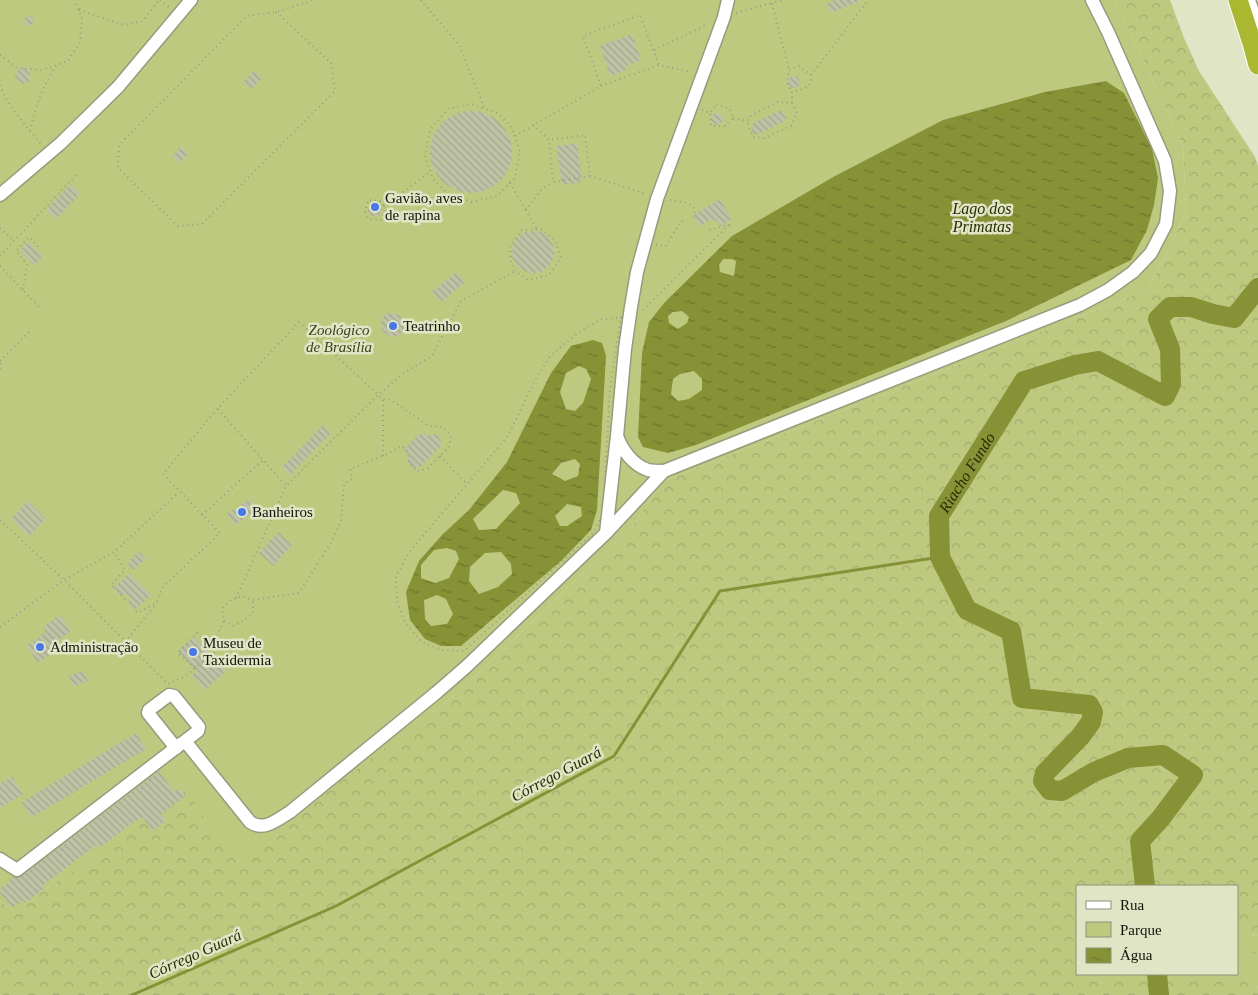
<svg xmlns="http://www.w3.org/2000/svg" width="1258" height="995" viewBox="0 0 1258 995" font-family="Georgia,serif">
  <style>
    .green { fill: #bec980 }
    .forest { fill: url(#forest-crowns) }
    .water { fill: url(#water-ripples); fill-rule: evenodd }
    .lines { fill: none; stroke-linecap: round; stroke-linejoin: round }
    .stream { stroke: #879136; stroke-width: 3 }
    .river { stroke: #879136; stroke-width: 20 }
    .building { fill: url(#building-back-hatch) }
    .minor-casing { stroke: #969b7d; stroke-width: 15 }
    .highway-casing { stroke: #fff; stroke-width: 21 }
    .path { stroke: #989d84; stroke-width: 2; stroke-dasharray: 1 4; stroke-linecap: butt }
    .minor { stroke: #fff; stroke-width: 12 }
    .highway { stroke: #a9b731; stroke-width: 19 }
    .poi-dot { fill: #4976e8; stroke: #dfe5c5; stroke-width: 2 }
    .labels { text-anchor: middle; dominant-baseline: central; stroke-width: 5; stroke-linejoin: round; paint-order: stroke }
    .poi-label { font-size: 15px; fill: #121308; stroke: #dfe5c5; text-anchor: start }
    .park-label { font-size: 15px; font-style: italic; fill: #3c411b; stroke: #dfe5c5 }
    .water-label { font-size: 16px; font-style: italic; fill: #292d05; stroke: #dfe5c5 }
  </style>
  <defs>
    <pattern id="forest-crowns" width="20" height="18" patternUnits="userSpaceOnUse" patternTransform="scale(1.25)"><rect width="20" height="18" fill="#bec980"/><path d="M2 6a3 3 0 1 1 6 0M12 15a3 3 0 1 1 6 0" fill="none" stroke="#a2ac6d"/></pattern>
    <pattern id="water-ripples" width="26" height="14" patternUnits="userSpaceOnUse" patternTransform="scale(1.25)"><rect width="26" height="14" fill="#879136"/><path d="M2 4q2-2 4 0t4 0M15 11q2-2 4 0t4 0" fill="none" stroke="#6d752c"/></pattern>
    <pattern id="building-back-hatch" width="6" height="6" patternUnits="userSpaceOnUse" patternTransform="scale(1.25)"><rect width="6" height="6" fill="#bec3a5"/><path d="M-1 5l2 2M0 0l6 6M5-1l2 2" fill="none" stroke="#a2a78d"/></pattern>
  </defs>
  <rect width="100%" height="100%" fill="#dfe5c5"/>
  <g class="green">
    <polygon points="0,0 1115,0 1183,146 1186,211 1169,250 1147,290 662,482 632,527 455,695 236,861 186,792 13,912 0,901"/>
    <polygon points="1244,932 1258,936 1258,988 1237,966 1237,939"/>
  </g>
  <polygon class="forest" points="1115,0 1170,0 1184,38 1199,71 1255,157 1258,166 1258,936 1244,932 1237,939 1237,886 1077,886 1077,974 1237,974 1237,966 1258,988 1258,995 0,995 0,901 13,912 186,791 236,860 455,695 632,527 662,482 1147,290 1169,250 1186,211 1183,146"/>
  <g class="water">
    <path d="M1106,81L1124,93L1152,149L1158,178L1154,205L1147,230L1131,260L1006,321L696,445L668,453L643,447L638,437L642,353L649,322L665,302L732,236L835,176L943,120L1045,92ZM723,259H732L736,261L734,276L720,272L719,265ZM682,311L689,317L687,323L678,329L669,323L668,316L673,312ZM694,371L702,379V390L689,399L678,401L671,394L673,379L680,374Z"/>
    <path d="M593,340L602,343L606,356L597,510L591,530L561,561L461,646H441L425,639L410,620L406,592L419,561L442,535L469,510L507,462L551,373L571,346ZM579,366L586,369L591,379L583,403L575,411L566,409L560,392L566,373ZM575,459L580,464L578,476L565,481L552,474L561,463ZM503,490L516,493L520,503L496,529L479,530L473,519ZM567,504L581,507L582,516L567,526H560L555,516ZM447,548L456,551L459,559L449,578L435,583L421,578V565L434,550ZM501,552L511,564L512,574L498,587L479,594L469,581L470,567L485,553ZM437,595L446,599L453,614L447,624L431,626L425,619L424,600Z"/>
  </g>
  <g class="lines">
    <polyline class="stream" points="132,995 336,906 614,756 720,591 940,557"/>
    <g class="river">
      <path id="s1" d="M1145,886L1140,841L1161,818L1193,775L1163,755L1128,758L1094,772L1062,791L1050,790L1043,781L1045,773L1080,737L1091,722L1093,712L1089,705L1022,698L1011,631L967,610L940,557L939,516L1024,381L1075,365L1098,361L1165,396L1171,384L1170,349L1158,319L1170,307H1191L1213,314L1234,318L1258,288"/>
      <polyline points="1157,974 1159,995"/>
    </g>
  </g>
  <g class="building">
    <polygon points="835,0 862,0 831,13 827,3"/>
    <circle cx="29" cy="21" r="5"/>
    <polygon points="632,34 641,60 626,66 627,70 610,76 600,46"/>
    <polygon points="25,67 30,70 29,82 23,84 18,81 15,76 18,69"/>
    <polygon points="254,71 262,79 251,89 243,82"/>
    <circle cx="794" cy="82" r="6"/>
    <polygon points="778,111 781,111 785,114 786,119 783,122 759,134 756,134 753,132 751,126 753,123"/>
    <circle cx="471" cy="152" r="41"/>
    <circle cx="717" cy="119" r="6"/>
    <polygon points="577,143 582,182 562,185 556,146"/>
    <polygon points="181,147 188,154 180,163 172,156"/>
    <polygon points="71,184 80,194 56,219 46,210"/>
    <polygon points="720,199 732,219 721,226 718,222 712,219 700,226 693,215"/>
    <polygon points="370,203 378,203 383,210 379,216 372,216 368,211"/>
    <circle cx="533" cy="252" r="21"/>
    <polygon points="28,242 43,256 34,266 20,251"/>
    <polygon points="456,272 465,282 441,302 432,292"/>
    <polygon points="387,313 399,315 405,323 403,332 396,337 387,335 381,329 382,318"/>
    <polygon points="323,425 331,433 290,475 282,467"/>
    <polygon points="424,433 428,436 434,434 439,436 441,441 441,446 421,466 414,468 409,464 408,459 409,454 404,449 419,434 420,435"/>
    <polygon points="250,499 257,509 235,525 227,514"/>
    <polygon points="28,501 46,519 29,536 11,519"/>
    <polygon points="278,532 292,545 273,566 259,553"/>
    <polygon points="139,551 146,559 133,570 128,564 131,561 130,560"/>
    <polygon points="129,573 151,595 136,609 133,609 129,605 129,595 119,595 113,589"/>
    <polygon points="60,615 71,631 51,646 55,651 38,663 26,646 46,632 43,627"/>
    <polygon points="194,637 226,671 205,690 192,675 197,671 178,651"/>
    <polygon points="83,671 88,681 73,687 69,676"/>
    <polygon points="136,733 146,749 31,818 22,802"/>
    <polygon points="159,771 174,792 179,788 185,796 161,814 166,821 152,831 143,817 137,821 137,820 99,848 96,845 42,886 44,889 25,903 23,900 12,908 0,893 0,889 10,881 9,880 14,877 18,878 22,876"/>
    <polygon points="12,776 23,794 0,808 0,784"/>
  </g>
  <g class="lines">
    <defs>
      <g id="minor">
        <polyline points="1249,0 1258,27"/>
        <polyline points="0,195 61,143 118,87 191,0"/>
        <path d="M664,471C659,471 653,471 648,470C633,465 622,450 617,436L625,349L631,307L637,272L657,199L724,17L728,0"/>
        <polyline points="606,533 617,436"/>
        <path d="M176,748L148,713L149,710L169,695L174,696L199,727L198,731L185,741L250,822C264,832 278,819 290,812L436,693L467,666L606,533L664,471L1080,305L1108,290L1133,272L1151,253L1166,224L1170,191L1165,161L1108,32L1092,0"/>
        <polyline points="0,859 17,870 182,743"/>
      </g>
      <polyline id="highway" points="1238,0 1252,43 1258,65"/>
    </defs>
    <use href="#minor" class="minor-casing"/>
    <use href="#highway" class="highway-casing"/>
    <g class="path">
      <polyline points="160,0 170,8"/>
      <polyline points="421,0 459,45 485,109 496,112 511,126 520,151 515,178 497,196 472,202 449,195 433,179 425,156 430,130 448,109 471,104 485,109"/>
      <polyline points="781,0 772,3 789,70"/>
      <polyline points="79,10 124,25 143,21 159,0"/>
      <polyline points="276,12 331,63 335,91 202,224 178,226 118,168 119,145 247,16 276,12 314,0"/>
      <polyline points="736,13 772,3"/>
      <polyline points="654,50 708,24"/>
      <polyline points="0,55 17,68 43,70 68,61 80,42 82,17 74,0"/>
      <polyline points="811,75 868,0"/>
      <path d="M0,85C8,108 26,125 41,144"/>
      <polyline points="601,86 659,65 691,72"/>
      <polyline points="792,103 792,92 804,89 811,83 811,75 799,66 789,70 787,82 792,92"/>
      <polyline points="702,110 710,113 716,104 729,108 733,118 725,126 711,126 710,113"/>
      <polyline points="733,118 747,121 751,116 777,102 792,103 797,113 791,126 764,138 753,137 747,121"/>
      <polyline points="533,125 549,140 585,135 590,176 553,182 549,140"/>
      <path d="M30,131C36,106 42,87 56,66"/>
      <polyline points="515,136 601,86 583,36 640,15 659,65"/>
      <polyline points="590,176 646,194"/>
      <polyline points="510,183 526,210"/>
      <polyline points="670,200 688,203 695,209 694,219"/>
      <polyline points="384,206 386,210 381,220 369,219 365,212 368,200 380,201 384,206 430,172"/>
      <polyline points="0,228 14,241"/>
      <polyline points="536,228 526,210 542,189 553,182"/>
      <polygon points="541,229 555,240 561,258 549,275 528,280 515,271 511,263 510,247 522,230"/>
      <polyline points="656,245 666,246 681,221 686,222"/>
      <polyline points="0,256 76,175"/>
      <polyline points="0,266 40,308"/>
      <polyline points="23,290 27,264 16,251 29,237 41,249"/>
      <polyline points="643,310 729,225 707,230"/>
      <polygon points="621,317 610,389 603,512 594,532 464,651 442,650 422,642 405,623 397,602 396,576 410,551 508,436 533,384 550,356 579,332 600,320"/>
      <polyline points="0,361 30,331"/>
      <polyline points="0,369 1,361"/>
      <polyline points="218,409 286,486"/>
      <polyline points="383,456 383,399"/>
      <polyline points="440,456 466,483"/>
      <polyline points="202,515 263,460"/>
      <polyline points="0,520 64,580 168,684 184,677 214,653 211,647 224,621 222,609 231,600 242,596 253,600 299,593 332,541 341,520 344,484 352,479 350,469 383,456 402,446 408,453 409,463 417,471 427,469 449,447 451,436 443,427 429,426 391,400 383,399 299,322 218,408 163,474 220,533 163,587 157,602 138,613 136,611"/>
      <polyline points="113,587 111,585 125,570 114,552"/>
      <polyline points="121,595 128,602"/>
      <polyline points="236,598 286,486 378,395 401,375 432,356 461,301 515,271"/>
      <polyline points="224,621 234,626 253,614 253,600"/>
      <polyline points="0,627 64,580 114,552 179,492"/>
      <polyline points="125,642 157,603"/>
      <polyline points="195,668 178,653 197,633 211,647"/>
      <polyline points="1254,952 1258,955"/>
    </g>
    <use href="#minor" class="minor"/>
    <use href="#highway" class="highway"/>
  </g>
  <g class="poi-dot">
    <circle cx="375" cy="207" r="5"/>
    <circle cx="393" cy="326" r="5"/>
    <circle cx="242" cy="512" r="5"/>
    <circle cx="40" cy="647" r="5"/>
    <circle cx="193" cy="652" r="5"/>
  </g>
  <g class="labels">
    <g class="poi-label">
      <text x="385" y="198">Gavião, aves<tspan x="385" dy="17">de rapina</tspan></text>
      <text x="403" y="326">Teatrinho</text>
      <text x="252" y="512">Banheiros</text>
      <text x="203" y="643">Museu de<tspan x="203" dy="17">Taxidermia</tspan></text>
      <text x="50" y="647">Administração</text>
    </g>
    <g class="park-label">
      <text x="339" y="330">Zoológico<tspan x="339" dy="17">de Brasília</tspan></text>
    </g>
    <g class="water-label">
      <text x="982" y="208">Lago dos<tspan x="982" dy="18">Primatas</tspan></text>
      <text stroke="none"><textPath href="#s1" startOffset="730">Riacho Fundo</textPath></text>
      <text transform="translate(556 774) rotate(-28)">Córrego Guará</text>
      <text transform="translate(195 954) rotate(-24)">Córrego Guará</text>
    </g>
  </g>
  <rect x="1076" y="885" width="162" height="90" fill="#dfe5c5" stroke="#8d9179"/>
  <rect x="1086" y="901" width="25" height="8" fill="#ffffff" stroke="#8d9179"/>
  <text x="1120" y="910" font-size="15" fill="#121308">Rua</text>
  <rect x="1086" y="922" width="25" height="15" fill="#bec980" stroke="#8d9179"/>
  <text x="1120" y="935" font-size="15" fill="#121308">Parque</text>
  <rect x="1086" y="948" width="25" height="15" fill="url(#water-ripples)" stroke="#8d9179"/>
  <text x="1120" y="960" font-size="15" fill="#121308">Água</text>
</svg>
